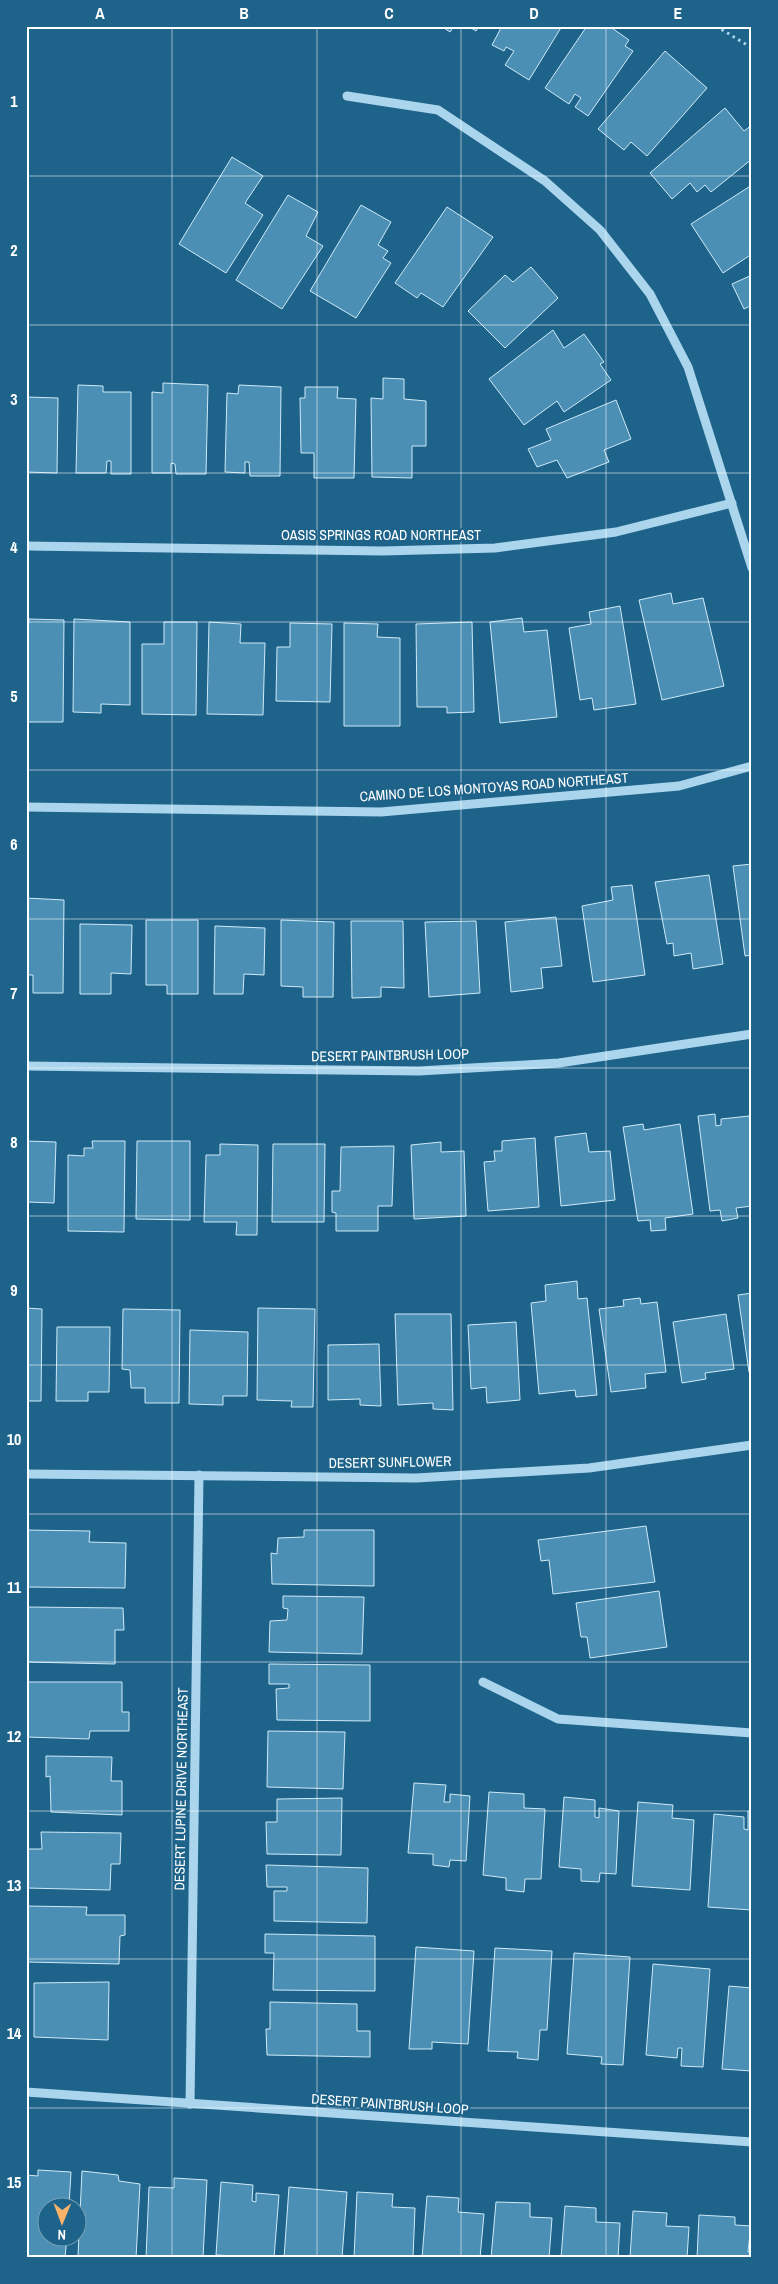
<svg xmlns="http://www.w3.org/2000/svg" width="778" height="2284" viewBox="0 0 778 2284" font-family="'Archivo Narrow',sans-serif">
  <style>
    .building { fill: #4b8fb4; stroke: #cfeaf8 }
    .lines { fill: none; stroke-linecap: round; stroke-linejoin: round }
    .path { stroke: #aad5ec; stroke-width: 3; stroke-dasharray: 2.5 4; stroke-linecap: butt }
    .minor { stroke: #aad5ec; stroke-width: 9 }
    .grid { fill: none; stroke: #fff; stroke-width: 1; stroke-opacity: 0.55 }
    .labels { text-anchor: middle; dominant-baseline: central; stroke-width: 4; stroke-linejoin: round; paint-order: stroke }
    .street-label { font-size: 14px; fill: #fff; stroke: #1e638a }
    .neatline { fill: none; stroke: #fff; stroke-width: 2 }
    .grid-label { font-size: 16px; text-anchor: middle; font-weight: bold; fill: #fff }
  </style>
  <rect width="100%" height="100%" fill="#1e638a"/>
  <g class="building">
    <polygon points="441,26 454,26 450,32"/>
    <polygon points="468,26 479,26 476,31"/>
    <polygon points="502,26 562,26 529,80 505,65 514,51 506,47 504,51 492,45"/>
    <polygon points="587,26 609,26 629,40 625,46 633,51 588,116 575,107 581,98 575,94 569,104 545,88"/>
    <polygon points="665,51 707,88 647,156 631,142 624,150 598,129"/>
    <polygon points="725,108 744,131 752,125 752,159 711,192 705,185 697,192 690,183 672,199 650,173"/>
    <polygon points="232,157 263,176 245,203 263,215 226,273 179,244"/>
    <polygon points="752,185 752,254 723,273 691,224"/>
    <polygon points="288,195 318,212 306,236 323,246 282,309 236,280"/>
    <polygon points="361,205 391,222 378,245 388,251 383,258 391,263 356,318 310,291"/>
    <polygon points="447,207 493,237 443,307 421,293 417,298 395,283"/>
    <polygon points="531,267 558,298 505,348 468,311 505,275 513,282"/>
    <polygon points="752,275 752,305 744,309 732,284"/>
    <polygon points="553,330 564,348 584,334 604,362 600,364 611,380 564,412 557,401 524,425 489,379"/>
    <polygon points="383,378 404,379 404,399 426,401 426,446 412,446 412,478 372,477 371,398 383,399"/>
    <polygon points="163,383 208,385 206,474 176,474 175,464 171,463 171,473 152,473 152,392 163,393"/>
    <polygon points="78,385 103,386 103,392 131,392 131,474 111,474 111,461 107,461 106,473 76,473"/>
    <polygon points="239,385 281,387 280,476 250,476 249,462 245,462 245,473 225,472 227,393 238,394"/>
    <polygon points="305,387 338,387 337,398 356,399 354,478 314,478 314,453 301,453 300,398 305,398"/>
    <polygon points="26,397 58,398 57,473 26,472"/>
    <polygon points="616,400 631,439 604,450 609,462 567,478 557,460 537,467 528,449 551,440 546,429"/>
    <polygon points="671,593 673,604 703,598 724,686 662,700 639,600"/>
    <polygon points="620,606 636,704 594,710 592,698 580,700 569,628 591,624 589,612"/>
    <polygon points="522,618 524,632 547,630 557,717 500,723 490,622"/>
    <polygon points="29,619 64,620 63,722 26,722 26,633 28,633"/>
    <polygon points="74,619 130,622 130,705 101,704 101,713 73,712"/>
    <polygon points="164,622 197,622 196,715 142,714 142,644 164,644"/>
    <polygon points="209,622 241,624 240,643 265,643 263,715 207,714"/>
    <polygon points="472,622 474,712 447,713 447,707 417,707 416,624"/>
    <polygon points="290,623 332,624 330,702 276,701 277,647 290,647"/>
    <polygon points="344,623 378,624 377,637 400,638 400,726 344,726"/>
    <polygon points="752,864 752,955 745,956 733,866"/>
    <polygon points="709,875 723,964 693,969 691,953 674,956 673,943 667,944 655,882"/>
    <polygon points="632,885 645,975 593,982 582,906 613,900 611,887"/>
    <polygon points="26,898 64,900 63,993 33,993 33,975 26,975"/>
    <polygon points="556,917 562,966 541,968 543,988 511,992 505,922"/>
    <polygon points="146,920 198,920 198,994 167,994 167,985 146,985"/>
    <polygon points="281,920 334,922 333,997 303,997 303,987 281,986"/>
    <polygon points="351,921 403,921 404,988 381,987 381,997 352,998"/>
    <polygon points="476,921 480,993 429,997 425,922"/>
    <polygon points="80,924 132,925 131,974 111,973 111,994 80,994"/>
    <polygon points="215,926 265,928 264,975 244,974 243,994 214,994"/>
    <polygon points="715,1114 716,1126 721,1125 721,1119 749,1116 752,1132 752,1206 736,1208 738,1218 722,1221 720,1210 710,1211 698,1116"/>
    <polygon points="643,1124 644,1130 680,1124 693,1214 665,1218 666,1230 651,1231 650,1220 638,1221 623,1127"/>
    <polygon points="586,1133 589,1152 610,1151 615,1200 561,1206 555,1137"/>
    <polygon points="535,1138 539,1207 488,1211 484,1162 495,1161 494,1151 502,1151 502,1141"/>
    <polygon points="26,1141 56,1142 54,1203 27,1202 26,1222"/>
    <polygon points="92,1141 125,1141 124,1232 68,1231 68,1155 84,1156 84,1148 93,1148"/>
    <polygon points="137,1141 190,1141 190,1220 136,1219"/>
    <polygon points="441,1142 441,1152 464,1151 466,1216 414,1219 411,1145"/>
    <polygon points="220,1144 258,1145 257,1235 236,1235 237,1222 204,1222 206,1155 220,1155"/>
    <polygon points="273,1144 325,1144 324,1222 272,1222"/>
    <polygon points="394,1146 392,1206 378,1206 378,1231 336,1231 336,1213 332,1212 332,1191 340,1191 341,1147"/>
    <polygon points="577,1281 578,1299 587,1298 597,1395 576,1397 575,1390 539,1394 531,1303 546,1301 545,1285"/>
    <polygon points="752,1293 752,1372 749,1372 738,1295"/>
    <polygon points="640,1298 641,1304 657,1302 666,1372 645,1374 646,1388 611,1392 599,1309 624,1306 623,1300"/>
    <polygon points="26,1308 42,1309 41,1401 26,1401"/>
    <polygon points="258,1308 315,1309 313,1407 291,1407 292,1401 257,1400"/>
    <polygon points="123,1309 180,1310 179,1403 145,1403 145,1388 131,1388 130,1370 122,1369"/>
    <polygon points="395,1314 451,1314 453,1410 433,1409 433,1403 398,1405"/>
    <polygon points="726,1314 734,1369 705,1373 706,1379 682,1383 673,1322"/>
    <polygon points="516,1322 520,1400 487,1403 486,1387 471,1389 468,1325"/>
    <polygon points="57,1327 110,1327 109,1392 88,1392 88,1401 56,1401"/>
    <polygon points="190,1330 248,1332 247,1396 223,1396 223,1405 189,1404"/>
    <polygon points="379,1344 381,1406 360,1405 360,1399 328,1400 328,1345"/>
    <polygon points="646,1526 655,1582 553,1594 549,1560 541,1561 538,1540"/>
    <polygon points="26,1530 90,1531 89,1542 126,1543 125,1588 26,1587"/>
    <polygon points="304,1530 374,1530 374,1586 272,1584 271,1553 277,1554 278,1538 304,1537"/>
    <polygon points="659,1591 667,1647 590,1658 587,1637 581,1637 576,1603"/>
    <polygon points="283,1596 364,1597 362,1654 269,1652 270,1621 287,1620 288,1609 283,1608"/>
    <polygon points="26,1607 123,1608 124,1630 115,1630 115,1664 26,1662"/>
    <polygon points="269,1664 370,1665 370,1721 277,1720 276,1689 289,1688 289,1684 269,1684"/>
    <polygon points="26,1682 122,1682 122,1712 129,1712 129,1731 90,1731 89,1739 26,1737"/>
    <polygon points="268,1731 345,1732 343,1789 267,1787"/>
    <polygon points="46,1756 112,1757 111,1781 122,1781 122,1815 51,1812 50,1776 46,1777"/>
    <polygon points="414,1783 446,1785 444,1802 450,1802 450,1794 470,1796 466,1861 450,1860 449,1867 433,1865 433,1854 408,1853"/>
    <polygon points="489,1792 524,1794 524,1808 545,1809 541,1879 525,1879 524,1892 506,1890 506,1878 483,1875"/>
    <polygon points="564,1797 595,1800 595,1817 599,1818 599,1808 619,1811 616,1874 600,1873 599,1882 581,1881 581,1869 559,1867"/>
    <polygon points="342,1798 341,1855 267,1854 266,1822 277,1822 277,1799"/>
    <polygon points="638,1802 673,1805 672,1818 694,1820 690,1890 632,1886"/>
    <polygon points="748,1811 752,1811 752,1910 708,1907 714,1814 744,1817 744,1829 748,1830"/>
    <polygon points="41,1832 121,1833 120,1864 111,1864 110,1890 26,1888 26,1849 42,1849"/>
    <polygon points="266,1865 368,1868 367,1923 274,1921 274,1891 287,1891 287,1887 267,1887"/>
    <polygon points="26,1906 87,1907 86,1915 125,1915 125,1935 120,1936 119,1964 26,1962"/>
    <polygon points="265,1934 375,1936 375,1991 273,1990 274,1953 265,1953"/>
    <polygon points="416,1947 474,1951 468,2044 432,2042 432,2049 409,2049"/>
    <polygon points="495,1948 552,1951 547,2030 540,2030 538,2060 517,2058 518,2052 488,2051"/>
    <polygon points="574,1953 630,1957 623,2065 601,2064 602,2057 567,2054"/>
    <polygon points="653,1964 710,1969 703,2067 681,2066 682,2048 678,2048 677,2058 646,2055"/>
    <polygon points="109,1982 108,2040 34,2037 34,1983"/>
    <polygon points="729,1986 752,1988 752,2071 722,2069"/>
    <polygon points="270,2002 357,2004 357,2031 370,2031 370,2057 267,2055 266,2029 270,2029"/>
    <polygon points="38,2170 71,2172 69,2206 48,2206 48,2236 67,2236 65,2258 26,2258 26,2175 38,2176"/>
    <polygon points="82,2171 118,2175 119,2181 140,2184 136,2258 78,2256"/>
    <polygon points="174,2178 207,2180 203,2258 146,2258 149,2187 174,2188"/>
    <polygon points="221,2182 253,2185 252,2201 256,2202 256,2193 279,2195 274,2258 216,2255"/>
    <polygon points="289,2187 347,2192 342,2258 284,2258"/>
    <polygon points="357,2192 393,2194 392,2207 415,2208 413,2258 354,2258"/>
    <polygon points="427,2196 459,2198 458,2212 484,2214 480,2258 422,2258"/>
    <polygon points="496,2202 530,2203 530,2217 552,2218 549,2258 491,2258"/>
    <polygon points="565,2206 596,2208 596,2222 620,2223 618,2258 561,2258"/>
    <polygon points="633,2211 667,2213 666,2226 689,2227 687,2258 630,2258"/>
    <polygon points="699,2215 735,2217 735,2225 751,2226 748,2252 752,2252 752,2258 697,2258"/>
  </g>
  <g class="lines">
    <polyline class="path" points="716,26 752,48"/>
    <g class="minor">
      <polyline points="347,96 438,110 545,181 600,230 650,294 688,367 752,568"/>
      <polyline points="26,546 383,551 495,548 616,532 732,503"/>
      <polyline points="26,807 381,812 679,786 752,766"/>
      <polyline points="26,1066 419,1071 559,1063 752,1034"/>
      <polyline points="26,1474 416,1478 589,1468 752,1445"/>
      <polyline points="483,1682 558,1719 752,1733"/>
      <polyline points="26,2092 752,2142"/>
      <polyline points="190,2104 199,1475"/>
    </g>
  </g>
  <path class="grid" d="M172,26V2258M317,26V2258M461,26V2258M606,26V2258M26,176H752M26,325H752M26,473H752M26,622H752M26,770H752M26,919H752M26,1068H752M26,1216H752M26,1365H752M26,1514H752M26,1662H752M26,1811H752M26,1959H752M26,2108H752"/>
  <g class="labels">
    <g class="street-label">
      <text x="381" y="535">OASIS SPRINGS ROAD NORTHEAST</text>
      <text transform="translate(494 787) rotate(-4)">CAMINO DE LOS MONTOYAS ROAD NORTHEAST</text>
      <text transform="translate(390 1055) rotate(-1)">DESERT PAINTBRUSH LOOP</text>
      <text transform="translate(390 1462) rotate(-1)">DESERT SUNFLOWER</text>
      <text transform="translate(181 1789) rotate(-89)">DESERT LUPINE DRIVE NORTHEAST</text>
      <text transform="translate(390 2104) rotate(4)">DESERT PAINTBRUSH LOOP</text>
    </g>
  </g>
  <rect width="778" height="2284" fill="none" stroke="#1e638a" stroke-width="55"/>
  <g transform="translate(62 2222) rotate(181)"><circle r="24" fill="#1e638a" stroke="#78a1b9"/>
  <path d="M0-4L9 19L0 12L-9 19Z" fill="#fab369"/>
  <text y="-8" font-size="14" font-weight="bold" text-anchor="middle" fill="#ffffff">N</text>
  </g>
  <rect x="28" y="28" width="722" height="2228" class="neatline"/>
  <g class="grid-label">
    <text x="100" y="19">A</text>
    <text x="244" y="19">B</text>
    <text x="389" y="19">C</text>
    <text x="534" y="19">D</text>
    <text x="678" y="19">E</text>
    <text x="14" y="107">1</text>
    <text x="14" y="256">2</text>
    <text x="14" y="405">3</text>
    <text x="14" y="553">4</text>
    <text x="14" y="702">5</text>
    <text x="14" y="850">6</text>
    <text x="14" y="999">7</text>
    <text x="14" y="1148">8</text>
    <text x="14" y="1296">9</text>
    <text x="14" y="1445">10</text>
    <text x="14" y="1593">11</text>
    <text x="14" y="1742">12</text>
    <text x="14" y="1891">13</text>
    <text x="14" y="2039">14</text>
    <text x="14" y="2188">15</text>
  </g>
</svg>
